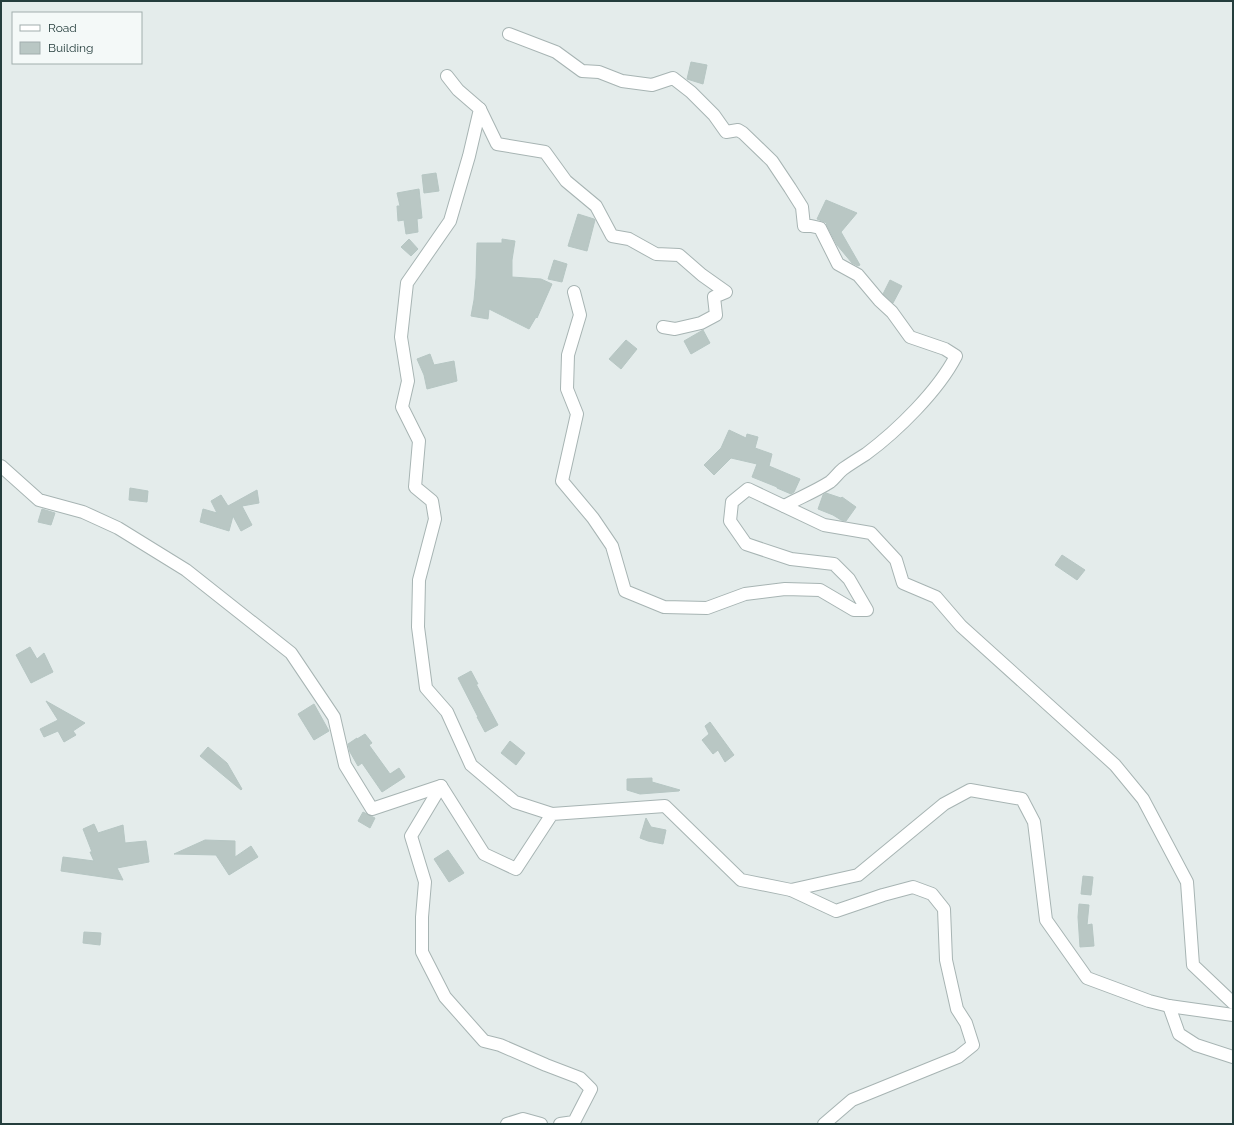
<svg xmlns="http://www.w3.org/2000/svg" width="1234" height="1125" viewBox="0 0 1234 1125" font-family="Raleway,sans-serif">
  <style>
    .building { fill: #b9c7c4; stroke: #b6c6c3 }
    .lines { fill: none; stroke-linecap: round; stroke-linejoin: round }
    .minor-casing { stroke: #a7b4b3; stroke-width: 14 }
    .minor { stroke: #fff; stroke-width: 12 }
  </style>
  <rect width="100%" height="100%" fill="#e4eceb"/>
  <g class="building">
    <polygon points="691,62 707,65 703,84 687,79"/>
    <polygon points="436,173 439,191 424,193 422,175"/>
    <polygon points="419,189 422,218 417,219 418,232 406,234 404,220 398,221 397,206 400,206 397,193"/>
    <polygon points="826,200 857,213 841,232 860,265 858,266 852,263 837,245 826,224 827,223 817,219"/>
    <polygon points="578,214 594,219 595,220 587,251 568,246"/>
    <polygon points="409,239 418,249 411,256 401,247"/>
    <polygon points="502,239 515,241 512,260 512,277 541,279 552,284 537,318 536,317 529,329 489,309 488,319 471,316 474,300 476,278 477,243 502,243"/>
    <polygon points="554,260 567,264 562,282 548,279"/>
    <polygon points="890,280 902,286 893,303 883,294"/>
    <polygon points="703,330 710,343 691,354 684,341"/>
    <polygon points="626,340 637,349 621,369 609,359"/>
    <polygon points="430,354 434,365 454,361 457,381 427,389 424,375 417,359"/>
    <polygon points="729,430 746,438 747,434 758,437 755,448 772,454 769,466 800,479 794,492 791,494 777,488 777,487 752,477 757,464 731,458 714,475 704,465 721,448"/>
    <polygon points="130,488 148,491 147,502 129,500"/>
    <polygon points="257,490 259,503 242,506 252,525 241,531 233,516 229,531 200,522 203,509 217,513 211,501 221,495 228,506"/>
    <polygon points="826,493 841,498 842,497 856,507 846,521 841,520 833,515 818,509 823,495"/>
    <polygon points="42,509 55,513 51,525 38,522"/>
    <polygon points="1062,555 1085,570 1077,580 1055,565"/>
    <polygon points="30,647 37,659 44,653 53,672 31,683 16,655"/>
    <polygon points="471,671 478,684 476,684 498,725 485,732 477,717 478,717 458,678"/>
    <polygon points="46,701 85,723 73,731 76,735 64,742 58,731 44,737 40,729 58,720"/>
    <polygon points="314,704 329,731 314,740 298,714"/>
    <polygon points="710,722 734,755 725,762 718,750 713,754 702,740 709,734 705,726"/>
    <polygon points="365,734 372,743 369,745 390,774 399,768 405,777 382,792 362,763 358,766 350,752 348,744 357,738 357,739"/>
    <polygon points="510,741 525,753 516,765 501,753"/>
    <polygon points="208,747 227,763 242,789 241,790 200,756"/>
    <polygon points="652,778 652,782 680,790 679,791 640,794 627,790 627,779"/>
    <polygon points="363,812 375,818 370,828 358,821"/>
    <polygon points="646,818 651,827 666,830 663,844 648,841 640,838"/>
    <polygon points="94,824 98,833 123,825 125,843 146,841 149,862 117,868 123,880 61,871 63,857 94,861 90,852 92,852 83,829"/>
    <polygon points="205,840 235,841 235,857 251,846 258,857 229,875 216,855 174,854"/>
    <polygon points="448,850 464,873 449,882 434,859"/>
    <polygon points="1083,876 1093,877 1091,895 1081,894"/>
    <polygon points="1079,904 1089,905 1087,925 1092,924 1094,946 1080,947 1078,917"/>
    <polygon points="84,932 101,933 100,945 83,943"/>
  </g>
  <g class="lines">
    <defs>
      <g id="minor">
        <path d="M509,34L556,52L582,71L599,72L622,81L652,85L673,78L691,92L714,115L726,132L738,130L743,133L772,161L790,188L802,207L804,226H811L820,228L838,264L858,275L879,300L892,312L910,337L945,349L956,356C938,391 897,431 866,454C858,459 850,464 843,469C838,473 835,478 830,482C816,491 799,498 784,506"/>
        <polyline points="447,76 458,90 480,109 469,156 450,221 407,283 401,337 408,381 402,407 419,441 415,487 432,501 435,519 419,580 418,627 426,688 447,712 471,765 515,802 552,814"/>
        <polyline points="480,109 497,144 545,152 566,181 596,206 612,236 629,239 656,254 679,255 702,275 726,292 714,297 716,315 701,323 675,329 663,327"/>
        <polyline points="574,292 580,315 568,355 567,389 577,414 562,481 593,518 612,546 625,591 664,607 707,608 745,594 785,589 820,590 854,610 867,610 849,579 834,564 791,559 746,544 730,521 732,502 748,489 824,525 871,533 896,560 903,583 936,597 961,626 1115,765 1143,799 1187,882 1193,965 1233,1003"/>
        <polyline points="1,466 39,500 83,512 118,528 186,570 291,653 334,717 345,765 372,809 441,786 484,854 516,869 552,814 665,806 741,880 791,890 858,875 944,804 970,790 1022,799 1034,822 1046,920 1087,978 1149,1001 1169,1006 1233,1015"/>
        <polyline points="441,786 411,836 425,882 422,917 422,952 445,997 484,1041 500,1045 546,1065 580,1078 591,1089 574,1122 560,1124"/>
        <polyline points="791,890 836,911 883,895 913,887 932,894 944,909 946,960 957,1009 966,1023 973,1045 958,1057 852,1100 824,1124"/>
        <polyline points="1169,1006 1179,1034 1196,1045 1233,1057"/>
        <polyline points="507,1124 523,1119 541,1124"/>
      </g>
    </defs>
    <use href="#minor" class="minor-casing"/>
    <use href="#minor" class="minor"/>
  </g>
  <rect width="1234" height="1125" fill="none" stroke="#243d3c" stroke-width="4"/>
  <rect x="12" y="12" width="130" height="52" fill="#f4f9f8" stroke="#a1aead"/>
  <rect x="20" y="25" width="20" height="6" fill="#ffffff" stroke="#a1aead"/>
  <text x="48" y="32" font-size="12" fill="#243d3c">Road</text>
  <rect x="20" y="42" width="20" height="12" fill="#b9c7c4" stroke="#a1aead"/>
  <text x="48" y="52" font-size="12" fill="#243d3c">Building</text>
</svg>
